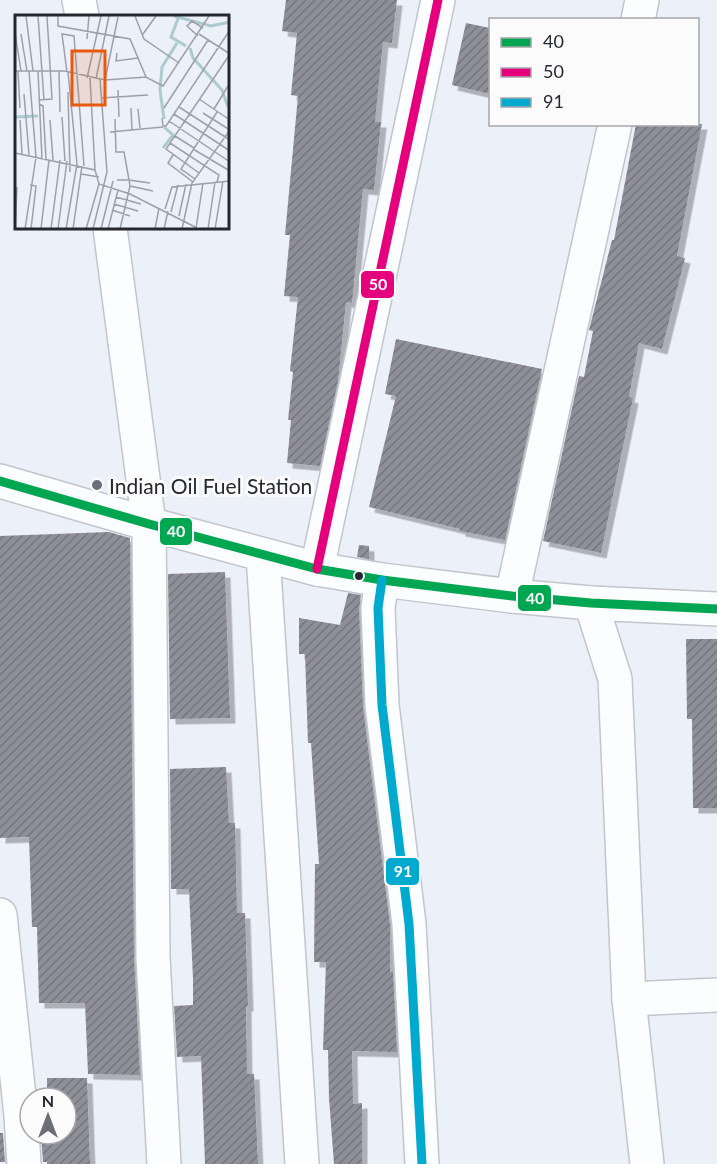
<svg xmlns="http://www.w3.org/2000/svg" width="717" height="1164" viewBox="0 0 717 1164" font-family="Lato,sans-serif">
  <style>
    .building { fill: url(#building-hatch); filter: url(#shadow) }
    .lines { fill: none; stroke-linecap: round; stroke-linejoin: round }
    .minor-casing { stroke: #c2c5cd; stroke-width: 36 }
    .minor { stroke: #fcfdfe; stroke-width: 33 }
    .bus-1-casing { stroke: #fbfbfb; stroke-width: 14 }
    .bus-2-casing { stroke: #fbfbfb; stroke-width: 14 }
    .bus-3-casing { stroke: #fbfbfb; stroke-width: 14 }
    .bus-1 { stroke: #00a651; stroke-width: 9 }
    .bus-2 { stroke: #e5007d; stroke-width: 9 }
    .bus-3 { stroke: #00a9ce; stroke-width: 9 }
    .poi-dot { fill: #6b6e76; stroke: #fbfbfb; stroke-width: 2 }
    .bus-dot { fill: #252830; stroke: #fbfbfb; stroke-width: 2 }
    .labels { text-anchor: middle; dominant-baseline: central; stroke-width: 6; stroke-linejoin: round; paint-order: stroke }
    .poi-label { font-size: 21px; fill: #252830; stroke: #fbfbfb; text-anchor: start }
    .inset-river { fill: none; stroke: #accad0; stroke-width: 3 }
    .inset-road { fill: none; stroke: #9ca0a9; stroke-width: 1.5 }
    .view { fill: #e8590c; fill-opacity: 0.15; stroke: #e8590c; stroke-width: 3 }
    .inset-edge { fill: none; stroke: #252830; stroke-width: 3 }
    .line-badge { stroke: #fbfbfb; stroke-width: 2 }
    .badge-label { font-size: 16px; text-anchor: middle; font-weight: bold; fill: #fff }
  </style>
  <defs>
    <pattern id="building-hatch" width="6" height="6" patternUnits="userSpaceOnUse" patternTransform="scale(1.5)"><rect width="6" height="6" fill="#8f8f99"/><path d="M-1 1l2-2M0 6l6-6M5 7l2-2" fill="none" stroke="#75757d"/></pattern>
    <filter id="shadow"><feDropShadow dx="5.5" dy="5.5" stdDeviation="0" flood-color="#0004"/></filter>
  </defs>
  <rect width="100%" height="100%" fill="#ecf0f9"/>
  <g class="building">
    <polygon points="286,0 397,0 392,43 383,42 375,122 381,122 374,190 363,189 352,303 346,302 338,381 320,466 287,463 291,420 288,420 293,372 290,371 298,297 284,296 290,235 285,235 298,96 291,95 297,33 282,31"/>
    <polygon points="466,23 490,28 490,94 452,85"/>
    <polygon points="636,124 702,124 677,256 685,258 662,349 639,343 629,397 633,398 601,553 543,541 579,376 584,377 593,331 589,330 612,240 614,240"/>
    <polygon points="396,339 542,369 505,540 460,531 460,529 369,507 396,396 385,394"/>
    <polygon points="109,532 130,538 134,957 140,1075 88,1074 85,1003 39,1003 37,927 32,927 29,837 0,838 0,536"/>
    <polygon points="359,545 369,546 369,559 357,557"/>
    <polygon points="225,572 230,718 170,719 168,574"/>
    <polygon points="348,593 361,595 359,609 363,707 390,925 390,972 393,972 397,1052 352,1051 353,1104 362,1103 362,1164 334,1164 329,1098 328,1050 323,1050 326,962 314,962 315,864 319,864 311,743 308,743 305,654 299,654 299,618 340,625"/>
    <polygon points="686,639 717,639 717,808 693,808 692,719 687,719"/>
    <polygon points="226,767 229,823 235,823 237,913 245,913 248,1006 246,1006 247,1074 254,1074 258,1164 205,1164 201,1056 177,1057 174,1006 193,1005 193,979 189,889 171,889 170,769"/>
    <polygon points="47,1078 87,1078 90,1164 47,1164 47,1162 43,1162 41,1134 66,1134 66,1098 47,1098"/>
    <polygon points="0,1133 3,1133 5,1162 0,1162"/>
  </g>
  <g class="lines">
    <defs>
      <g id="minor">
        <polyline points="79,0 82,16"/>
        <polyline points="638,20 642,0"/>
        <polyline points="110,228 149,524 153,957 164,1164"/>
        <polyline points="0,481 149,524 317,569 382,580 512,596 591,603 717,609"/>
        <polyline points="263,555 302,1164"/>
        <polyline points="317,569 438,0"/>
        <polyline points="382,580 378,608 382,705 409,924 422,1164"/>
        <polyline points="512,596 615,124"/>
        <polyline points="591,603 615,679 629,999 647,1164"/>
        <polyline points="0,915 21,1116 24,1164"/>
        <polyline points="629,999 717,995"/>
      </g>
    </defs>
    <use href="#minor" class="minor-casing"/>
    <use href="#minor" class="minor"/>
    <defs>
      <polyline id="bus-1" points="0,481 149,524 317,569 382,580 512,596 591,603 717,609"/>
      <polyline id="bus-2" points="317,569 438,0"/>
      <polyline id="bus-3" points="382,580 378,608 382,705 409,924 422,1164"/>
    </defs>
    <use href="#bus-1" class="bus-1-casing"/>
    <use href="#bus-2" class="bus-2-casing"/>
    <use href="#bus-3" class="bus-3-casing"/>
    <use href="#bus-1" class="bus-1"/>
    <use href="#bus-2" class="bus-2"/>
    <use href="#bus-3" class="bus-3"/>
  </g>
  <circle class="poi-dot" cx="97" cy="485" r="6"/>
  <circle class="bus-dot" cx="359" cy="576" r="5"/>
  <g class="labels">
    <g class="poi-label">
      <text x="109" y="485">Indian Oil Fuel Station</text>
    </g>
  </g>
  <g transform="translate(15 15)">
    <rect width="214" height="214" fill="#ecf0f9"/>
    <path class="inset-river" d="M159,1L196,11L215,7M164,1L156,22L171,31M175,33L178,43L207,75L213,92M0,102L23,101M149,104L145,75L147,52L162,28M148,133L158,120L149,112"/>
    <path class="inset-road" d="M11,1L18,56M23,1L29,85M43,1V11L115,24L131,62M120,1L129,24L164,48M0,18L6,56M6,19L12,56M128,19L141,1M184,19L215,39M183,21L172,11L177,6L188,13M72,24L74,1M102,38L101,46L123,43M0,56H50L90,65L131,62L148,71L194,1M3,56L5,93M23,56L27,144M44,56L45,97M52,57L47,19L59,21L69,151M72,63L86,1M75,63L80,155M81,64L94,1M90,65L103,2M103,75L104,102M53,77L55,157M9,79L14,140M86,83L133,80M184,84L215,105M24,85L37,84L32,1M24,89L28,91L31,144M164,92L215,125M116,93L117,115M149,93L193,25M123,94L125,113M199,94L213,71M188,98L215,115M159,99L215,136M47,102L50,146M147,103L148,111H151L215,15M100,104L101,137H109L114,165L135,168M5,105L7,139M35,105L38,145M154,106L215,147M95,117L148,112M160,121L179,133M155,128L204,160L202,167M178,134L215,156M0,138L80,155L84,169L115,179L184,214M158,140L153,148L178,167M184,158L151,134L215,39M66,159L84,162M180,164L166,154L202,97M102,165H114L115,171L105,214M15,170L21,171L16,214M115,171L138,176M101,182L126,189M99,189L123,196M150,194L157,172L215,166M97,195L115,201M156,197L163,170M164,201L171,169M181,213L188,168M0,214L2,172M10,214L21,142L14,56M26,214L34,145M36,214L45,145M43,214L52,146M51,214L62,149L53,57M58,214L67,151M71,214L84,169M78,214L92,157L85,64M86,214L98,166M93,214L103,175M140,214L144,193M149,214L153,196M167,214L177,168L215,115M193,214L200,167M200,214L208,166"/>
    <path class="view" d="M57,36H90V90H57Z"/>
    <rect width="214" height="214" class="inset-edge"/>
  </g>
  <g class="line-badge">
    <rect x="360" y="270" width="35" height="29" rx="6" fill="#e5007d"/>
    <rect x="159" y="517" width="34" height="29" rx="6" fill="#00a651"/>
    <rect x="517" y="584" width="35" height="28" rx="6" fill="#00a651"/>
    <rect x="385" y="857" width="35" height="29" rx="6" fill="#00a9ce"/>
  </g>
  <g class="badge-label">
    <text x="378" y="290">50</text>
    <text x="176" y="537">40</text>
    <text x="535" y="604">40</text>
    <text x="403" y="877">91</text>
  </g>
  <rect x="489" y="18" width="210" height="108" fill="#fbfbfb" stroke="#a5a7aa" stroke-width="1.5"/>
  <rect x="501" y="38" width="30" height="9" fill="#00a651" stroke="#a5a7aa" stroke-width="1.5"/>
  <text x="543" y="48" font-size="18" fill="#252830">40</text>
  <rect x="501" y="68" width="30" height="9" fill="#e5007d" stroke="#a5a7aa" stroke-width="1.5"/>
  <text x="543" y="78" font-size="18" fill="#252830">50</text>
  <rect x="501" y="98" width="30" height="9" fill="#00a9ce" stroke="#a5a7aa" stroke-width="1.5"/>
  <text x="543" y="108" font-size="18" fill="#252830">91</text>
  <g transform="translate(48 1116)"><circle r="28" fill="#fbfbfb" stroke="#a5a7aa" stroke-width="1.5"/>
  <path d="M0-4.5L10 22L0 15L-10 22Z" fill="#6b6e76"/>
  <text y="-9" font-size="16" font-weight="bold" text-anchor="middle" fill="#252830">N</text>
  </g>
</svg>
